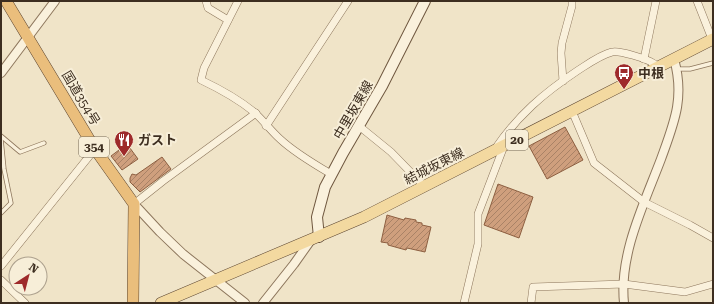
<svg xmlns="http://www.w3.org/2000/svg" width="714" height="304" viewBox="0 0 714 304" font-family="'Roboto Serif','Noto Sans JP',serif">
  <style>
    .building { fill: url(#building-hatch); stroke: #8d5f41 }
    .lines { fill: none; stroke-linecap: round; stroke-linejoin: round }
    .service-casing { stroke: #8d765c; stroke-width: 5 }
    .minor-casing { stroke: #8d765c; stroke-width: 8 }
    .tertiary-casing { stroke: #8d765c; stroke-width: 10 }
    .secondary-casing { stroke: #6f573f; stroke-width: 12 }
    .primary-casing { stroke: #5b4430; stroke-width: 12 }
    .trunk-casing { stroke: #5b4430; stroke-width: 12 }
    .service { stroke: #faf1dc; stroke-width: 3.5 }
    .minor { stroke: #faf1dc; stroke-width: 7 }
    .tertiary { stroke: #faf1dc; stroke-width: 8 }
    .secondary { stroke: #faf1dc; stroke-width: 10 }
    .primary { stroke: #f3d9a0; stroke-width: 11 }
    .trunk { stroke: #eabe7c; stroke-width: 11 }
    .labels { text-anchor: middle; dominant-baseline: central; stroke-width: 4; stroke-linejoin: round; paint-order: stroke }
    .shield { fill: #f7eed8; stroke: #756857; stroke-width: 1 }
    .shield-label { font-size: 12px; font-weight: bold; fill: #3d2e20 }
    .poi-label { font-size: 13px; font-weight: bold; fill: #3d2e20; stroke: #f7eed8; text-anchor: start }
    .street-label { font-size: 13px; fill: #3d2e20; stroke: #f7eed8 }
  </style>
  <defs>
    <pattern id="building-hatch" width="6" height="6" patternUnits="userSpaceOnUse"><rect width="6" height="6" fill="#cf9f7d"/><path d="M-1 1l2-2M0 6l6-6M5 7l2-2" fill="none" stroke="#a98266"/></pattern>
  </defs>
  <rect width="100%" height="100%" fill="#f0e4c8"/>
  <g class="building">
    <polygon points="565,127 583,160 547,179 529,146"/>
    <polygon points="127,144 138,159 122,170 111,156"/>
    <polygon points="162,157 171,169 140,192 130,182 130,178 132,174 136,175"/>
    <polygon points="498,184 533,197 519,238 484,225"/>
    <polygon points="387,215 404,220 405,218 416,220 416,222 422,223 422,225 431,227 425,252 407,248 406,250 388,245 388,243 381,242"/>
  </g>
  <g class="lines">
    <defs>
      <g id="service">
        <polyline points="677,69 690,69 713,63"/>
        <polyline points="1,136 20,152 44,143"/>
        <polyline points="1,139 4,169 11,203 1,213"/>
      </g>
      <g id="minor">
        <polyline points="206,1 208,8 228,20"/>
        <path d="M238,1L204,68L201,80C220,89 238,99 254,112C263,120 271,131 280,139C295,153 314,164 331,174"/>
        <polyline points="697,1 712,39"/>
        <polyline points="644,59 656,1"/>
        <polyline points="563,81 561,53 562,43 572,6 572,1"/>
        <polyline points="572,111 594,163 644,202 690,225 713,238"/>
        <polyline points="266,126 348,1"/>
        <polyline points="359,126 391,152 425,187"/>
        <path d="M495,149C518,115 544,93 577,71C588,64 600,55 612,52C619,50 647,59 653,63C655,64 656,66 658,67"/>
        <polyline points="134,204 163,181 256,113"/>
        <polyline points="1,266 95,149"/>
        <polyline points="1,280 25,303"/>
        <polyline points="464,303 478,244 478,214 504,146"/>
        <polyline points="531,303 533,287 624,284 685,292 713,284"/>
      </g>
      <g id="tertiary">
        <polyline points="1,73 55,1"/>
        <polyline points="134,204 160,232 183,254 245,303"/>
        <polyline points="263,303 294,264 311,240"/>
        <path d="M624,303C619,254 644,204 661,159C674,123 685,98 674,59"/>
      </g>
      <polyline id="secondary" points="319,237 317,217 325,187 343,153 382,86 425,1"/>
      <polyline id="primary" points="161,303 364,217 713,39"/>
      <polyline id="trunk" points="6,1 95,149 134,204 133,303"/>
    </defs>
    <use href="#service" class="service-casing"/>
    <use href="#minor" class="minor-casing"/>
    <use href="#tertiary" class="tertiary-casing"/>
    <use href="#secondary" class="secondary-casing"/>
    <use href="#primary" class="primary-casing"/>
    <use href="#trunk" class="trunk-casing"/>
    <use href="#service" class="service"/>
    <use href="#minor" class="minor"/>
    <use href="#tertiary" class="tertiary"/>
    <use href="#secondary" class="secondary"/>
    <use href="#primary" class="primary"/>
    <use href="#trunk" class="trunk"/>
  </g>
  <defs>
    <symbol id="bus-pin" viewBox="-11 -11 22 30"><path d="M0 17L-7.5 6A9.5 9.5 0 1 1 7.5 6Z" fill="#9e2a2b" stroke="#f7eed8"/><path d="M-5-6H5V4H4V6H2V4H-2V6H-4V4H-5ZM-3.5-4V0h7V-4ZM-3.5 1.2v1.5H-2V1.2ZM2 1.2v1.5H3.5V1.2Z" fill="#fff"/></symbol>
    <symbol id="restaurant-pin" viewBox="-11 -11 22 30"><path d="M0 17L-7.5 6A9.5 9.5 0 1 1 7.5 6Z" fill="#9e2a2b" stroke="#f7eed8"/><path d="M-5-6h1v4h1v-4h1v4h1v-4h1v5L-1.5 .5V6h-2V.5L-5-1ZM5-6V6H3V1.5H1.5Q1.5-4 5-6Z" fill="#fff"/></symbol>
  </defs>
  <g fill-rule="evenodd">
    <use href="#bus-pin" x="613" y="62" width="22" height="30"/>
    <use href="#restaurant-pin" x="113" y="129" width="22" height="30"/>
  </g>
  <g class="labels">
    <g class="shield">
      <rect x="506" y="130" width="22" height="20" rx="3"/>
      <rect x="79" y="137" width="30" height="20" rx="3"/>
    </g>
    <g class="shield-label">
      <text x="517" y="140">20</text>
      <text x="94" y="147">354</text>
    </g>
    <g class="poi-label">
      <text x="638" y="73">中根</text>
      <text x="138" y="140">ガスト</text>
    </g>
    <g class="street-label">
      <text transform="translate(81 98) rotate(59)">国道354号</text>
      <text transform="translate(353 110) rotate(-60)">中里坂東線</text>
      <text transform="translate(434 166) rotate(-27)">結城坂東線</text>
    </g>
  </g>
  <rect width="714" height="304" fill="none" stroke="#3d2e20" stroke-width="4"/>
  <g transform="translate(28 276) rotate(36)"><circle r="19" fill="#f7eed8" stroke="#ada18e"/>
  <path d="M0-3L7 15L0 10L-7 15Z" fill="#9e2a2b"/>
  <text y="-6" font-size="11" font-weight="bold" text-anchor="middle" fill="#3d2e20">N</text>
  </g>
</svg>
